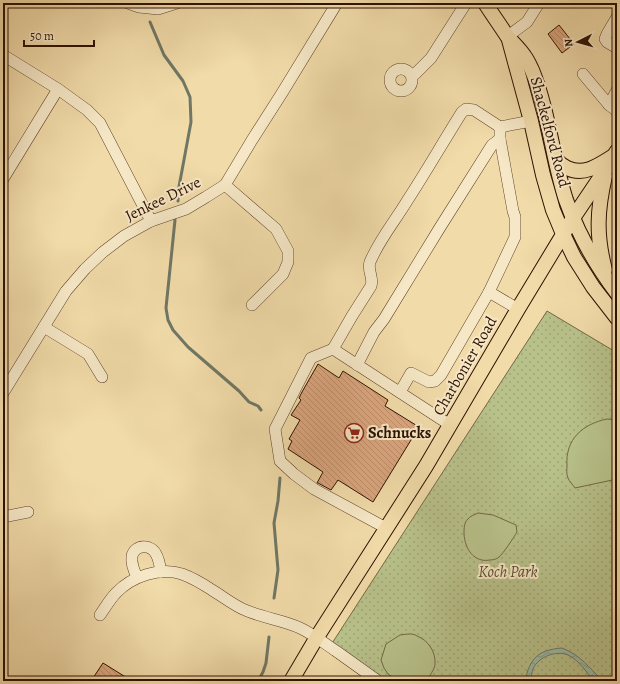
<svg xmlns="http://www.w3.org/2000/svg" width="620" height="684" viewBox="0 0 620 684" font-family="Alegreya,serif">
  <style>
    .park { fill: url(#park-dots); stroke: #736845 }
    .pitch { fill: #b8c18a; stroke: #736845 }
    .water { fill: url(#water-waves); stroke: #6f7765 }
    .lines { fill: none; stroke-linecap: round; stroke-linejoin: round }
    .stream { stroke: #6f7765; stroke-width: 3 }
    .building { fill: url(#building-back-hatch); stroke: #2e1000 }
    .minor-casing { stroke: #5f432a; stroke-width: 12 }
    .major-casing { stroke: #2e1000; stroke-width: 16 }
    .minor { stroke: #f6e8c7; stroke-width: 11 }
    .major { stroke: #f1dba9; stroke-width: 14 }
    .labels { text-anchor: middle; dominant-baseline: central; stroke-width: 4; stroke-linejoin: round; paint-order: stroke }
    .street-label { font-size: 16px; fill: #2e1000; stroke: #f6e8c7 }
    .poi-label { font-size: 16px; font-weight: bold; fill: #2e1000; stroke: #f6e8c7; text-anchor: start }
    .park-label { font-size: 16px; font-style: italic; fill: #5e4e30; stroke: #f6e8c7 }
  </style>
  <defs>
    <pattern id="park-dots" width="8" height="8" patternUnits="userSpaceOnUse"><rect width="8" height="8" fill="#b8c18a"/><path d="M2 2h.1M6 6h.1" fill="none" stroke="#9ea575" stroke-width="1.8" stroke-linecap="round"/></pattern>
    <pattern id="water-waves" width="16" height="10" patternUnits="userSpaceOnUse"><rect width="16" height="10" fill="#9bbba8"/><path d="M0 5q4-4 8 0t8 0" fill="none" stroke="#86a08f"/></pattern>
    <pattern id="building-back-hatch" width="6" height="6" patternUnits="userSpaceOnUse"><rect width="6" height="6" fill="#dba57d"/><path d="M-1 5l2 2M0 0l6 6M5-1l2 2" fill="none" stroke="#bc8d6a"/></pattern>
  </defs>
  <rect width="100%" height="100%" fill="#f1dba9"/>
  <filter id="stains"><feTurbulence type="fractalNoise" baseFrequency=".005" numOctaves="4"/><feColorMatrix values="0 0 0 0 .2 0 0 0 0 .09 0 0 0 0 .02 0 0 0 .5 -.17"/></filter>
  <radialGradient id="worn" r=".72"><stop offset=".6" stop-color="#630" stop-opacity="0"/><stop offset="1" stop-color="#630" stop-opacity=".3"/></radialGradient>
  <polygon class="park" points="547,311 614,351 617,354 617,681 368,681 327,651"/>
  <g class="pitch">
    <path d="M607,419L617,420V479L575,488C573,485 569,481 568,478C566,474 567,469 567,466C565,439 583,424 607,419Z"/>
    <path d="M478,513L493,515L516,525L517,532C514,537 503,554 499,557C497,559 493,560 490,560C474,563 465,549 464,534C464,529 464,522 468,519C470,516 474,515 478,513Z"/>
    <path d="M408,634C411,634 415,634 417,636C428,640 436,652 435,664C435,669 429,676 427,681H398L388,674L384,668L381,660L386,644L400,635Z"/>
  </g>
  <path class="water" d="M562,648C582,656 588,667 603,681H594C586,672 579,660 568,655C556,650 538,657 533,669C532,672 531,677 530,681H525C530,658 538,650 562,648Z"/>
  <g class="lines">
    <g class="stream">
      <polyline points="150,22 164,55 183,81 190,97 191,122 178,192 178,201"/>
      <polyline points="175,220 166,308 168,320 173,330 188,347 239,391 249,402 258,406 261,410"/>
      <polyline points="274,598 278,570 274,523 278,501 280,478"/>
      <polyline points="258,681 263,672 266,663 269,637"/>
    </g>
  </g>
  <g class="building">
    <polygon points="559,25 574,44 562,53 548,34"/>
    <polygon points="318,364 339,378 343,371 388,400 385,406 419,427 373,502 338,480 331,490 318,483 317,483 323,472 288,449 292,441 289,439 300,420 291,415 301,400 299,398 302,392"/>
    <polygon points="103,663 132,681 91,681"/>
  </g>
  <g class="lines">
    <defs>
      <g id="minor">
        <polyline points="128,3 139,7 158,9 177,3"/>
        <polyline points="617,17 607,34 605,39 607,42 617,48"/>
        <polyline points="508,36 527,22 539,3"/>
        <polyline points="3,55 58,89 87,110 100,123 151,221"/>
        <circle cx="401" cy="80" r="11"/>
        <polyline points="583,74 609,105"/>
        <polyline points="412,76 416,73 431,58 466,3"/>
        <polyline points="617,90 609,105 617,111"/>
        <polyline points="3,179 58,89"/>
        <polyline points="225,185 276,229 288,251 288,262 283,274 252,305"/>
        <polyline points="489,292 518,309"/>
        <polyline points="44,327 88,354 102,377"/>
        <path d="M333,349L352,316L371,286C374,278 367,270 370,262C379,240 395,221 407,201C426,172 443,142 462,112L466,109L474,110L500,127L531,121"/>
        <polyline points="357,365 374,332 384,319 439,229 492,145 500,139"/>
        <polyline points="400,392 411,373 429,382 435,381 441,375 489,292 515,237 515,217 513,211 500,139 500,127"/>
        <polyline points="3,393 66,291 85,269 103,252 124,236 151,221 186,209 206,197 225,185 252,140 282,93 337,3"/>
        <polyline points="3,517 28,512"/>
        <polyline points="386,528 314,489 294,474 280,461 275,429 311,358 333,349 450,425"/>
        <path d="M137,577C134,571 131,564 132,556C135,544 151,544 156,554C159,559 160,566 161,572"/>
        <path d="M100,615C105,608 110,599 116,593C132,576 160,567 182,574C193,578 203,584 212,590C222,596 235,606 245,610C263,618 283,620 300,628C313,634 324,643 336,651C350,661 364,671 378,681"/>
      </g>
      <g id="major">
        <path d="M485,3C492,14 500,25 507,36C513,43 520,49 525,57C528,61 530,66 532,70C549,112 552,157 566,200C578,234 595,264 617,293"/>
        <polyline points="509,40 531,121 543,175 553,210 563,234 574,257 593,287 617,318"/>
        <path d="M556,160C559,163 563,166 567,168C583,176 598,166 612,157"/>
        <path d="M605,176C597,211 596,235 605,270"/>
        <polyline points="291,681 317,637 426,466 518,309 573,218 606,169 617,151"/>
      </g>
    </defs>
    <use href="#minor" class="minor-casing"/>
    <use href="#major" class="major-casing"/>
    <use href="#minor" class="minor"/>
    <use href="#major" class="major"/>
  </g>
  <defs>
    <symbol id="supermarket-ring" viewBox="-11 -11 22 22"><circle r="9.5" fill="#f6e8c7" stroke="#8f2418" stroke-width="1.5"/><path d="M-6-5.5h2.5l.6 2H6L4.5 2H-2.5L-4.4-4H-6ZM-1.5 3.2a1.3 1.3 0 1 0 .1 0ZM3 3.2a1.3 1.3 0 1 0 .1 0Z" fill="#8f2418"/></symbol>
  </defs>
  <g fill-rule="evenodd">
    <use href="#supermarket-ring" x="343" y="422" width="22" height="22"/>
  </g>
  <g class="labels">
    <g class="street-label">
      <text transform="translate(550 132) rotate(75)">Shackelford Road</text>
      <text transform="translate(163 199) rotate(-26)">Jenkee Drive</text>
      <text transform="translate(465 366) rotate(-60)">Charbonier Road</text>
    </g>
    <g class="poi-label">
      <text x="368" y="433">Schnucks</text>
    </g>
    <g class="park-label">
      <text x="508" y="572">Koch Park</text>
    </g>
  </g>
  <rect width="620" height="684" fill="none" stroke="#f1dba9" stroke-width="16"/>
  <rect x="4" y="4" width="612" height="676" fill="none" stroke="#2e1000" stroke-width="2"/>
  <rect x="8" y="8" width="604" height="668" fill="none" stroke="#2e1000"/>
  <g transform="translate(578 42) rotate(264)" stroke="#f6e8c7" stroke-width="3" paint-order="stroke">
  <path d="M0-3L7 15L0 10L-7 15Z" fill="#2e1000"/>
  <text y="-6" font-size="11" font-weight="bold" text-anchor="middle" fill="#2e1000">N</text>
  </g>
  <path d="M24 40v6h70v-6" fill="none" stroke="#2e1000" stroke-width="2"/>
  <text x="30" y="40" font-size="12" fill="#2e1000" stroke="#f6e8c7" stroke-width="3" paint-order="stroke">50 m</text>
  <rect width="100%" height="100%" filter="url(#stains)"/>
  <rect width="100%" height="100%" fill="url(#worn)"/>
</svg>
